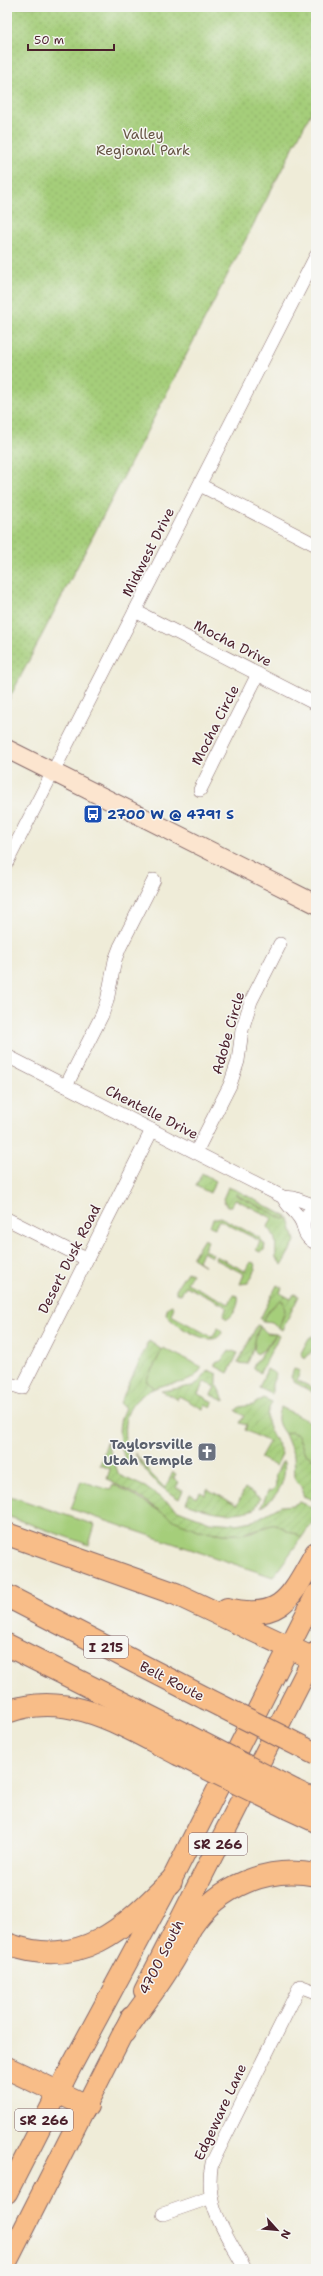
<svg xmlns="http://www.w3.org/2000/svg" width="323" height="2276" viewBox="0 0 323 2276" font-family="'Shantell Sans',sans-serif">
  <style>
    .grass { fill: #a5ce7a; stroke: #787652 }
    .park { fill: url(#park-dots); stroke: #787652 }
    .garden { fill: url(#garden-furrows); stroke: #787652 }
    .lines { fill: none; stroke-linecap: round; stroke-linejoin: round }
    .minor-casing { stroke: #846768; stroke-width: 14 }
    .secondary-casing { stroke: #846768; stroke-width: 20 }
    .primary-casing { stroke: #846768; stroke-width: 22 }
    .motorway-casing { stroke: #846768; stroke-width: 24 }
    .minor { stroke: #fff; stroke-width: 13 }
    .secondary { stroke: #fce5cf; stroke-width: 18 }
    .primary { stroke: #f8bd88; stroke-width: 20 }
    .motorway { stroke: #f8bd88; stroke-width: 22 }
    .motorway-bridge-casing { stroke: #846768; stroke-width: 24; stroke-linecap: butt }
    .motorway-bridge { stroke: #f8bd88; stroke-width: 22 }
    .labels { text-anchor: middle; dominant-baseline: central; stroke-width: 3; stroke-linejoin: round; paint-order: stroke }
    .shield { fill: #f6f6f2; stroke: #7e6067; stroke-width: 1 }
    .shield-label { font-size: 13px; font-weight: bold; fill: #4a1f2b }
    .park-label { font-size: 14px; fill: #655443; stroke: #f6f6f2 }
    .street-label { font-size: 14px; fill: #4a1f2b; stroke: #f6f6f2 }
    .transit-label { font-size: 14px; font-weight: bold; fill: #164399; stroke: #f6f6f2; text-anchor: start }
    .worship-label { font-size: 14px; font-weight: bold; fill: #5b616d; stroke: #f6f6f2; text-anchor: end }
  </style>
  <defs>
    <pattern id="park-dots" width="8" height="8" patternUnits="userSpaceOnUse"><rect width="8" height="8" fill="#a5ce7a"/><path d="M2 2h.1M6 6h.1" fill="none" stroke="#90b06a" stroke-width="1.8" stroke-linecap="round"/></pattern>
    <pattern id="garden-furrows" width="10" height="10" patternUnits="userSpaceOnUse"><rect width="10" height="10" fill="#a5ce7a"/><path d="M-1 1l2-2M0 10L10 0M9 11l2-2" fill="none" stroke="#90b06a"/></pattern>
  </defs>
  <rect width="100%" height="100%" fill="#f6f6f2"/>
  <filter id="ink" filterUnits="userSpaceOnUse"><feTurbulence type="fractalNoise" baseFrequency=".025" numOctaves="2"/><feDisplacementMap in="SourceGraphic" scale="8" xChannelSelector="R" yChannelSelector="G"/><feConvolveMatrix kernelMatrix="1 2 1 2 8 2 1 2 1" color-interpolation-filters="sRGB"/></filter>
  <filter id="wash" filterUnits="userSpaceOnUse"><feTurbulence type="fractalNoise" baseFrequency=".012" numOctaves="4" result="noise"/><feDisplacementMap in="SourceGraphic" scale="16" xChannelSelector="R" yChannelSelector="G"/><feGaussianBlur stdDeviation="0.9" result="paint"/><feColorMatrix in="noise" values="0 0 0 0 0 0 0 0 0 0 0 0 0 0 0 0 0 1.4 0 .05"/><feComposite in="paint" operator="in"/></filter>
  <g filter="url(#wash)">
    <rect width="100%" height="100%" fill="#efecd8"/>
    <g class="grass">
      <polygon points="238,1191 287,1217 284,1219 236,1195"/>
      <polygon points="280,1300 283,1301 285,1311 279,1328 272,1322 263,1321 270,1309"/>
      <polygon points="260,1326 267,1333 276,1334 265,1349 257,1354 254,1351 255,1339"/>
      <path d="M163,1348L202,1367C191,1388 174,1380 155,1388L146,1381Z"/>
      <path d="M281,1407L316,1425V1460L305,1454L298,1435L291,1432L285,1434C278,1425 275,1418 281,1407Z"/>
      <path d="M81,1481L110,1490L113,1484C157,1506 186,1537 240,1534C253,1533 263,1527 275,1524L302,1537L273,1577L71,1509Z"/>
      <polygon points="7,1495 95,1525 89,1545 7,1516"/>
    </g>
    <polygon class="park" points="7,7 316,7 316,103 7,703"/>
    <g class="garden">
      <polygon points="202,1173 216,1181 210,1193 196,1186"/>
      <path d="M228,1187L238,1191L236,1195L284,1219L289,1218L295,1241L282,1265L276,1258C275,1245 278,1238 268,1227L272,1218L235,1199L231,1207H227L223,1199Z"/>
      <polygon points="220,1217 260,1238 265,1245 264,1250 260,1252 256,1250 260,1241 219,1220 215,1228 210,1226 213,1219"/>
      <polygon points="204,1239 208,1241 204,1250 213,1254 212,1257 202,1252 198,1261 205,1266 192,1258"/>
      <polygon points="216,1256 245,1271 250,1262 254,1263 256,1269 248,1283 240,1284 244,1274 215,1259"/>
      <path d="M187,1272L192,1274L187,1283L229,1304L233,1295L238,1296C240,1303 234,1316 227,1319L223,1316L227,1307L186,1286L181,1294L176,1293V1289Z"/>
      <polygon points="277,1285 282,1288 280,1293 291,1299 294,1294 299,1296 282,1330 279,1328 285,1311 283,1301 280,1300 270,1309 263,1321 260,1319"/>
      <path d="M172,1305L174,1307L171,1315L212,1337L218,1328L221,1330L222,1333C219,1337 216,1339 211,1339C201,1340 167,1322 166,1313L168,1307Z"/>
      <path d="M257,1325L260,1326C254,1339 254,1351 247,1364L238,1363Z"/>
      <path d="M276,1334L279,1336L260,1373L253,1367C260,1354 270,1346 276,1334Z"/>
      <polygon points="312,1336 316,1337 314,1347 316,1348 316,1353 312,1351 305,1359 301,1353 309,1338"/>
      <path d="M149,1341L162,1350L146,1381L155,1388C121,1402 119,1432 132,1462L128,1465C119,1447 115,1427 125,1408L120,1403Z"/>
      <polygon points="229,1350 238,1353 228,1373 215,1366 215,1363 221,1361"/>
      <polygon points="267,1369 276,1374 272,1384 272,1394 259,1388"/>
      <polygon points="294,1369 300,1371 297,1380 316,1390 316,1394 294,1382 291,1377"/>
      <polygon points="208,1370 217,1374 217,1386 224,1400 224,1401 211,1395 215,1387 204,1382 198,1394 213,1402 211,1408 205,1404 203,1409 179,1396 177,1399 161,1391 192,1386 199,1382"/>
      <path d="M263,1398L272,1402C259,1426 275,1433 282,1454L276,1466L260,1458L269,1442L245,1430L247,1425L240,1423L244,1416L236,1411L239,1407L253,1405Z"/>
      <polygon points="291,1432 298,1435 305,1454 316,1460 316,1501 303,1496 302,1488 295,1479 294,1456 285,1434"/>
      <polygon points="107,1442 119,1475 145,1487 178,1510 210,1522 236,1524 253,1521 281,1506 293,1505 300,1502 316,1509 316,1517 302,1537 275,1524 240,1534 225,1534 198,1530 173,1520 141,1498 107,1479 110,1469 100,1465"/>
      <path d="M135,1453L150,1473L165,1488L173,1472L176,1474L173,1479L179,1482L176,1488L183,1490L179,1499C160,1488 144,1473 135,1453Z"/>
      <path d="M282,1462H284C287,1481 277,1498 261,1507L268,1491C280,1490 274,1481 276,1474C278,1470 280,1466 282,1462Z"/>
      <path d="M245,1488L260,1498L255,1509C231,1517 208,1512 186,1503L190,1494L197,1498L200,1492L206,1495L207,1489L237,1505Z"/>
    </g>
  </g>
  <g filter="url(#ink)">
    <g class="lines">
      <defs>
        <g id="minor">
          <polyline points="200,485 316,545"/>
          <polyline points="135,611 316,704"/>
          <polyline points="200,790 258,674"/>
          <polyline points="7,862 316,256"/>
          <polyline points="7,1056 283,1197 294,1198 316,1206"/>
          <polyline points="66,1086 102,1015 107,1001 115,960 120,947 154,880"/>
          <polyline points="196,1152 230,1085 238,1061 242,1030 251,1001 280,944"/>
          <path d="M283,1197C288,1209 300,1213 303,1226"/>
          <path d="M316,1208C300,1215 299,1236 316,1243"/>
          <polyline points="7,1219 86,1259"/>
          <polyline points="7,1383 22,1388 152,1130"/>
          <polyline points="163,2214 209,2198"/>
          <path d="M245,2269C226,2232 203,2206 212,2163L300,1986L316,1992"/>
        </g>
        <polyline id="secondary" points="7,749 316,904"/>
        <g id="primary">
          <polyline points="144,1991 316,1652"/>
          <polyline points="7,2193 71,2067 171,1881 316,1594"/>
          <polyline points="7,2262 131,2017"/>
        </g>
        <g id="motorway">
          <polyline points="7,1534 176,1594 316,1660"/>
          <polyline points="7,1596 205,1698"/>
          <path d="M227,1609C283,1622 291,1596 316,1553"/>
          <polyline points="7,1645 186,1735"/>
          <path d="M7,1712C69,1689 125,1727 178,1754"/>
          <polyline points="295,1791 316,1801"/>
          <polyline points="288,1808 316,1821"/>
          <path d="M7,1944C81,1971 123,1929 171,1881"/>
          <path d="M124,2032C139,2009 157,1988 171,1964C179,1952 184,1939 191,1927C218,1886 268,1865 316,1875"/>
          <polyline points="7,2068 87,2106"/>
        </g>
      </defs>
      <use href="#minor" class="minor-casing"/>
      <use href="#secondary" class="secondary-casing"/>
      <use href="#primary" class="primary-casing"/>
      <use href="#motorway" class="motorway-casing"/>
      <use href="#minor" class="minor"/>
      <use href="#secondary" class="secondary"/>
      <use href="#primary" class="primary"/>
      <use href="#motorway" class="motorway"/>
      <defs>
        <g id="motorway-bridge">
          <polyline points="205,1698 316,1754"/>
          <polyline points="186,1735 295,1791"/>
          <polyline points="178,1754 288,1808"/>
        </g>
      </defs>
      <use href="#motorway-bridge" class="motorway-bridge-casing"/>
      <use href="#motorway-bridge" class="motorway-bridge"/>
    </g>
  </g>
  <defs>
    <symbol id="bus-square" viewBox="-11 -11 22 22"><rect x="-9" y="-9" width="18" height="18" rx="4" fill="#1a4fb4" stroke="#f6f6f2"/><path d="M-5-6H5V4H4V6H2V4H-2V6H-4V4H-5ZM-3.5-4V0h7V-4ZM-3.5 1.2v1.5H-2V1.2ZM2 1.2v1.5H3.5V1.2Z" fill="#fff"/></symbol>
    <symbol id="church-square" viewBox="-11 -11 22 22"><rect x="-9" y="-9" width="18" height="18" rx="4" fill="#6b7280" stroke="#f6f6f2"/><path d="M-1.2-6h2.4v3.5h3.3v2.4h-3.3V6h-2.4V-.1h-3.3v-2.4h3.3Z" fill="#fff"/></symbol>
  </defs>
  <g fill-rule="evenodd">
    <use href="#bus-square" x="82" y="803" width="22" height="22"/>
    <use href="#church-square" x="196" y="1441" width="22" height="22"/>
  </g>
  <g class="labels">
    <g class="shield">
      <rect x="84" y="1636" width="44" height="22" rx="3"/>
      <rect x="189" y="1833" width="58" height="22" rx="3"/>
      <rect x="15" y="2109" width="58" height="22" rx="3"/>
    </g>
    <g class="shield-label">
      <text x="106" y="1647">I 215</text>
      <text x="218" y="1844">SR 266</text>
      <text x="44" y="2120">SR 266</text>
    </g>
    <g class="park-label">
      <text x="143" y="134">Valley<tspan x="143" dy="16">Regional Park</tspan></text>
    </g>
    <g class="street-label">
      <text transform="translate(148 552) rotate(-63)">Midwest Drive</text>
      <text transform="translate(233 643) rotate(27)">Mocha Drive</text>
      <text transform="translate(215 725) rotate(-63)">Mocha Circle</text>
      <text transform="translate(228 1033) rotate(-74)">Adobe Circle</text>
      <text transform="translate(152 1112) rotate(27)">Chentelle Drive</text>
      <text transform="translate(69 1259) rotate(-63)">Desert Dusk Road</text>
      <text transform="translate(172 1681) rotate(27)">Belt Route</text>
      <text transform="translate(161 1957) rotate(-63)">4700 South</text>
      <text transform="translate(220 2112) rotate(-65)">Edgeware Lane</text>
    </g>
    <g class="transit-label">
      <text x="107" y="814">2700 W @ 4791 S</text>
    </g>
    <g class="worship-label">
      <text x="193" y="1444">Taylorsville<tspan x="193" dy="16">Utah Temple</tspan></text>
    </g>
  </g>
  <rect width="323" height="2276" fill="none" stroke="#f6f6f2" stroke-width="24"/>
  <g transform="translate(277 2230) rotate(117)" stroke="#f6f6f2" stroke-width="3" paint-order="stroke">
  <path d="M0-3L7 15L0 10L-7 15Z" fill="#4a1f2b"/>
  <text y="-6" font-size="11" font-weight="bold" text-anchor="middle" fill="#4a1f2b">N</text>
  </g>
  <path d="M28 44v6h86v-6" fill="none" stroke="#4a1f2b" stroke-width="2"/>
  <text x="34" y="44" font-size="12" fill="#4a1f2b" stroke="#f6f6f2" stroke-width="3" paint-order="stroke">50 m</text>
</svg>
